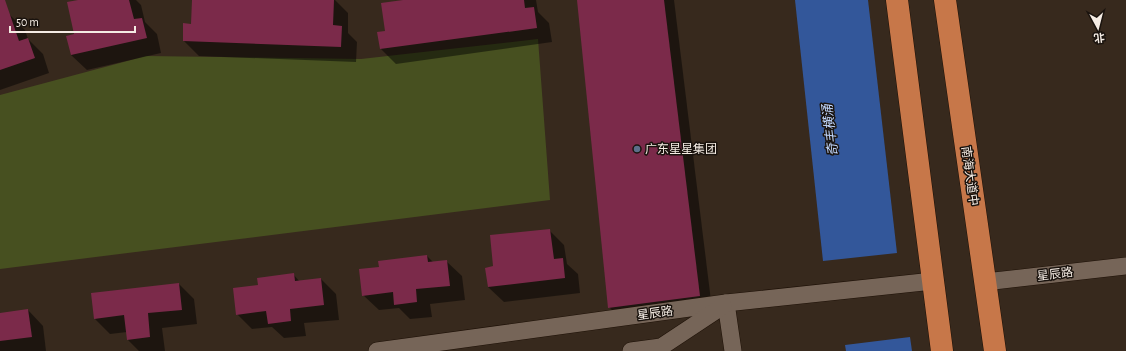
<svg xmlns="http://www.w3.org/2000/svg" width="1126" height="351" viewBox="0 0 1126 351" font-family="'Alegreya Sans','Noto Sans SC',sans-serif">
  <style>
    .green { fill: #475020 }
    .water { fill: #33579a }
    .shadow { fill: #0007 }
    .building { fill: #7b2a4a }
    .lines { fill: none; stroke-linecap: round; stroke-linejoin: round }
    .minor-casing { stroke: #1e1107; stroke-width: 18 }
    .highway-casing { stroke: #1e1107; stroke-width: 23 }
    .minor { stroke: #766558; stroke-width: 17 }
    .highway { stroke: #c77749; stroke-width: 22 }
    .service-dot { fill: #5c6f8a; stroke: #1a130e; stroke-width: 1.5 }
    .labels { text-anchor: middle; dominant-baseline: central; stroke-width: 3; stroke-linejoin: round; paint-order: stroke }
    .poi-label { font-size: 12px; fill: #f5ece4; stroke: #1a130e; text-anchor: start }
    .street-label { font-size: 12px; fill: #f5ece4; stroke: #1a130e }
    .water-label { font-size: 13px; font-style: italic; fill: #c2d8fe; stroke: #1a130e }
  </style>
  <rect width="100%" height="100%" fill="#37291d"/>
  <polygon class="green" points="538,39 550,200 0,269 0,95 146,56 361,59"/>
  <g class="water">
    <polygon points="795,0 868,0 897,253 823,261"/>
    <polygon points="910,337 912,351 846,351 845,345"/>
  </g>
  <g class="shadow">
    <polygon points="82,0 136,0 141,5 145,22 157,34 161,53 87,70 71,55"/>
    <polygon points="193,0 335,0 348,13 348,33 357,42 356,62 199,56 184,41 192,25"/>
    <polygon points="410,0 536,0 538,12 549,23 552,42 396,64 381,49 379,33 386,32"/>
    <polygon points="578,0 674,0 712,309 621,319 609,307"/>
    <polygon points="10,15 25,30 28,39 43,54 49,73 0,90 0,19"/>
    <polygon points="549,230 564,245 567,264 578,274 580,293 504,302 488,287 494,267"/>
    <polygon points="427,256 433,262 446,261 462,276 465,300 430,304 432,317 410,319 399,308 379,310 363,295 380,268"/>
    <polygon points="293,274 300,282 321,279 336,294 339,320 304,323 306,336 284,338 272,327 252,329 237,314 259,286"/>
    <polygon points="179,284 194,299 197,324 162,328 165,351 139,351 128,340 127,332 110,334 95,319"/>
    <polygon points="28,310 43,326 46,351 0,351 0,314"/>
  </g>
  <g class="building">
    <polygon points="0,0 5,0 19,41 28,38 35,58 0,70"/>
    <polygon points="78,0 129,0 134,19 142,18 147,38 71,55 66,36 74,34 67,2"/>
    <polygon points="192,0 334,0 333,25 342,26 341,47 183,41 183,23 191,24"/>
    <polygon points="403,0 524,0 525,8 534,7 537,28 380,49 377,32 385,31 381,3"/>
    <polygon points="577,0 664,0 700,296 608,308"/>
    <polygon points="550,229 554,259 563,258 565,278 488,287 485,268 493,266 490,235"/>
    <polygon points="427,255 428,262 447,260 450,286 416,289 417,302 394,305 393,292 362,296 359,269 379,267 378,261"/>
    <polygon points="294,273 295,281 321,278 324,305 290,309 291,321 268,324 266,311 236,315 233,288 258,285 257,278"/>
    <polygon points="179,283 182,310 148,313 150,337 127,340 124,315 94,319 91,293"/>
    <polygon points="28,309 32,337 0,341 0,313"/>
  </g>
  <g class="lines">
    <defs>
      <g id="minor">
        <polyline points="985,282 1126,266"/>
        <polyline points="726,303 733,351"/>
        <polyline points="377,351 726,303 933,281"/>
        <polyline points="631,351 661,347 723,306"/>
      </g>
      <g id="highway">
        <polyline points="897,0 942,351"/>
        <polyline points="945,0 995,351"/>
      </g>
    </defs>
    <use href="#minor" class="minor-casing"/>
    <use href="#highway" class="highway-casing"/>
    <use href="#minor" class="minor"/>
    <use href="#highway" class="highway"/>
  </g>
  <circle class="service-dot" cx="637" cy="149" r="4"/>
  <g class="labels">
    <g class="poi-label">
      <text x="645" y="149">广东星星集团</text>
    </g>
    <g class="street-label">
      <text transform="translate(970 176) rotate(82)">南海大道中</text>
      <text transform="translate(1055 274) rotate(-7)">星辰路</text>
      <text transform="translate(655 313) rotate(-8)">星辰路</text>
    </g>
    <g class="water-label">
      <text transform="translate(831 130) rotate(-97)">奇丰横涌</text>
    </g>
  </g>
  <g transform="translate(1098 28) rotate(173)" stroke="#1a130e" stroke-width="3" paint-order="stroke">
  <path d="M0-3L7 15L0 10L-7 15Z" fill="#f5ece4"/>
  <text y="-6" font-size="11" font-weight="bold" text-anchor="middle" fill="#f5ece4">北</text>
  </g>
  <path d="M10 26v6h125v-6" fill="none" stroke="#f5ece4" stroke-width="2"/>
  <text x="16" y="26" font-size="12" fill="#f5ece4" stroke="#1a130e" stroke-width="3" paint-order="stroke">50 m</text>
</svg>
